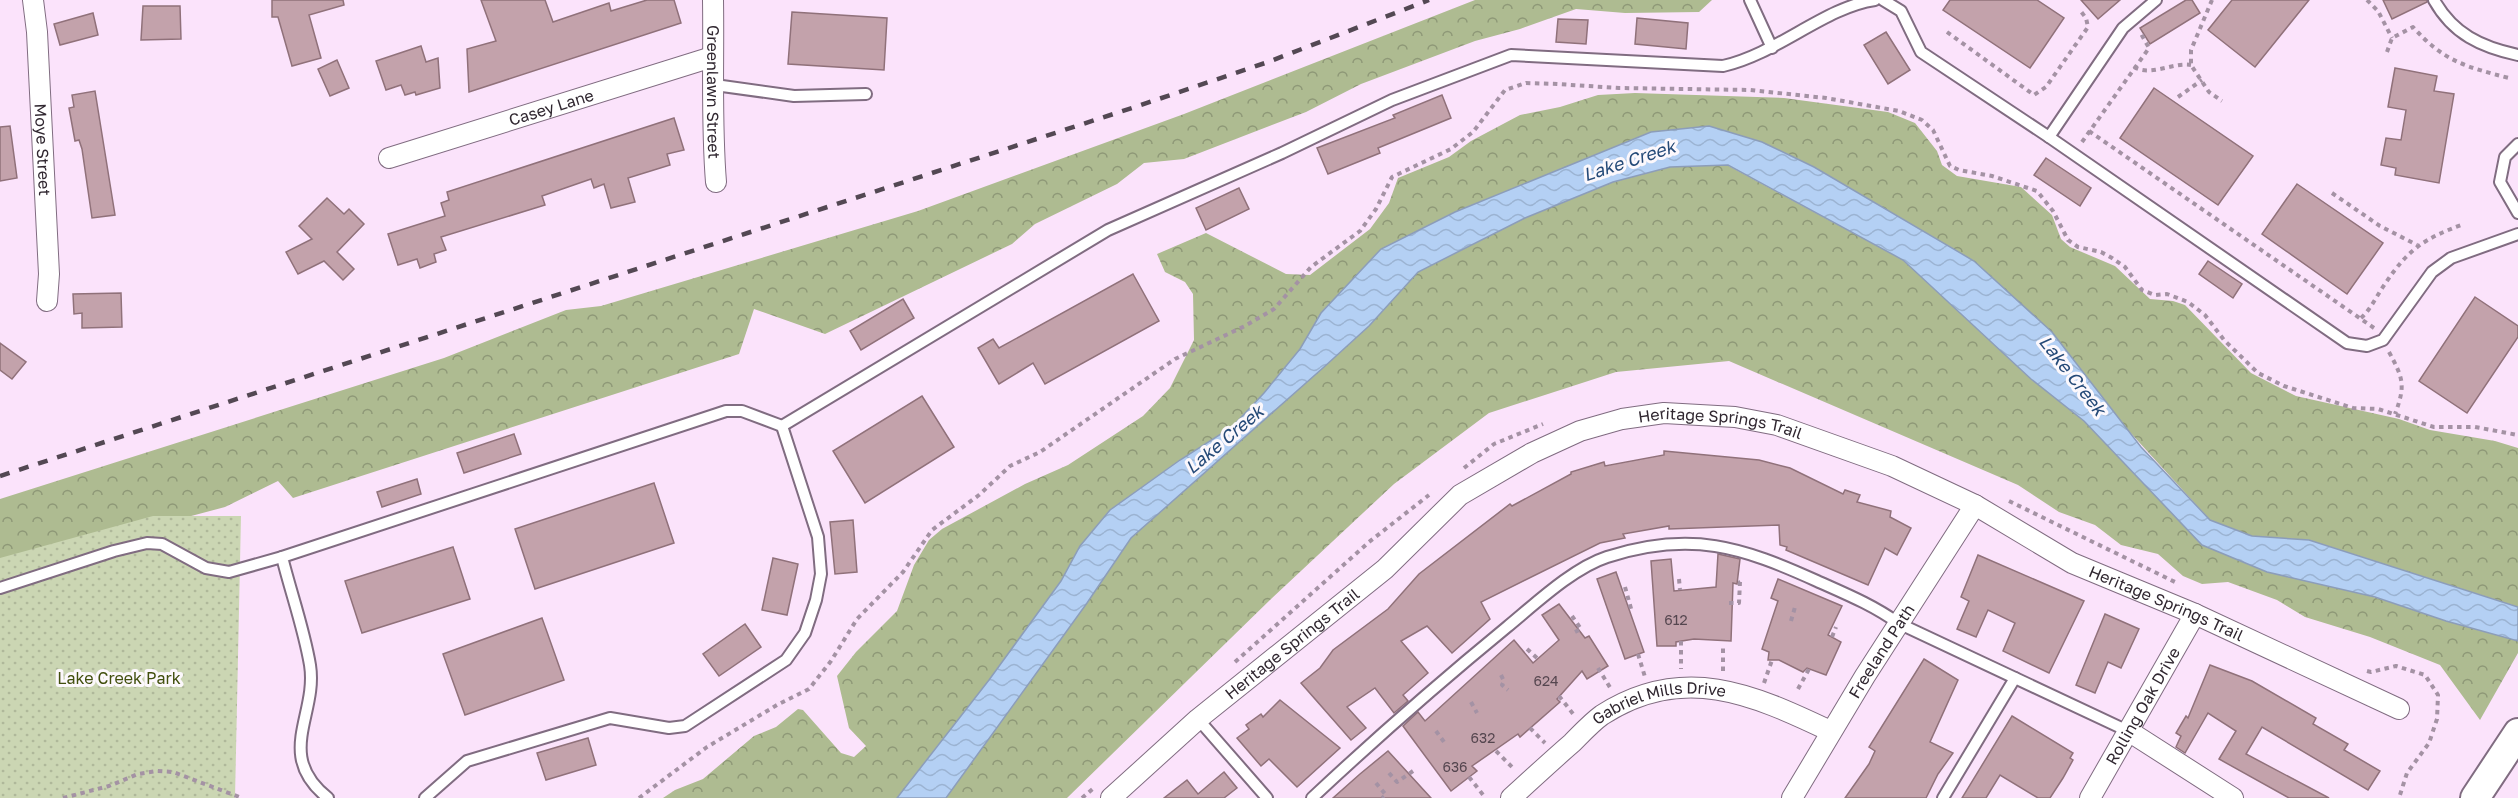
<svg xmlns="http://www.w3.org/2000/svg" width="2518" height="798" viewBox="0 0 2518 798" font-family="'Golos Text',sans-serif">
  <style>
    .forest { fill: url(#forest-crowns) }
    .park { fill: url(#park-dots) }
    .water { fill: url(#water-waves); stroke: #8c9db9; stroke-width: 1.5 }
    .building { fill: #c3a2ab; stroke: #90717a; stroke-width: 1.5 }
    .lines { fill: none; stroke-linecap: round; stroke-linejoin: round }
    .lane-casing { stroke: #806c81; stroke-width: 14 }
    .street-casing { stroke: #806c81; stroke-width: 22 }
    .secondary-casing { stroke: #806c81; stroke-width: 32 }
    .path { stroke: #a492a4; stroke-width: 4; stroke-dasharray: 4.5 4.5; stroke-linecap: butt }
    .lane { stroke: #fff; stroke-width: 10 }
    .street { stroke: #fff; stroke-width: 20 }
    .secondary { stroke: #fff; stroke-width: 28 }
    .rail { stroke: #534853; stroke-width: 4.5; stroke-dasharray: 10 10; stroke-linecap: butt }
    .labels { text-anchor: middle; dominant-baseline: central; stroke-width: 6; stroke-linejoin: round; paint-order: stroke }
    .number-label { font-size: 14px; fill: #55464f }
    .street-label { font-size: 16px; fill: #302730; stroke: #fcf8fc }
    .park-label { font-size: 16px; fill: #414f0d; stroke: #fcf8fc }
    .water-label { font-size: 18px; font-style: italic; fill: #254a78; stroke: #fcf8fc }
  </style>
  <defs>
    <pattern id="forest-crowns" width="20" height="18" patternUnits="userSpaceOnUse" patternTransform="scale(1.5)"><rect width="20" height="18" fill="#aebb91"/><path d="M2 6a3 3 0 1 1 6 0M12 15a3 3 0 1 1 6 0" fill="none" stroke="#8e9877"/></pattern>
    <pattern id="park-dots" width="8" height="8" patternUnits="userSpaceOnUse" patternTransform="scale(1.5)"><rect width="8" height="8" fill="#cbd6b3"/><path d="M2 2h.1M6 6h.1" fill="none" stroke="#afb89a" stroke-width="1.8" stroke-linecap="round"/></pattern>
    <pattern id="water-waves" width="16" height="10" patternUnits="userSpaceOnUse" patternTransform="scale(1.5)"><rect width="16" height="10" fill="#b4d0f4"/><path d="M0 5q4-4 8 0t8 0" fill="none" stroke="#9bb3d2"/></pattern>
  </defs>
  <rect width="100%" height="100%" fill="#fbe3fb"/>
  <g class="forest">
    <polygon points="1475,0 1712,0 1699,12 1625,13 1576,9 1520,29 1475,41 1361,84 1306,112 1184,159 1144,163 1117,184 1035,224 1012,244 825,334 754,309 739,354 293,498 278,481 225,507 0,567 0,499 444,358 566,310 601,306 918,211 1184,114"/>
    <polygon points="1635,93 1784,98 1888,112 1915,123 1937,151 1942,165 1957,176 2021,187 2052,215 2061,239 2070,247 2115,266 2150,299 2173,301 2185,305 2251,373 2296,396 2399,419 2430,430 2495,441 2518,448 2518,607 2309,540 2252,536 2210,520 1974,261 1814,167 1762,142 1652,132 1455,212 1381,249 1321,313 1300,349 1264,393 1232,427 1180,460 1110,510 1080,546 1061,581 989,680 897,798 663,798 675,790 703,779 754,736 776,727 798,709 803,710 841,753 854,757 866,746 849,728 837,676 856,652 897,611 914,565 929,540 942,529 1025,484 1068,465 1143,416 1170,388 1194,340 1193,294 1185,282 1165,272 1157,254 1206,233 1286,274 1310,275 1370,229 1389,203 1398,178 1449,157 1471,141 1520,115 1560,107 1598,95"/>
    <polygon points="1727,165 1903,260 2031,379 2084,421 2202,545 2518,641 2518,653 2480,720 2440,665 2370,637 2305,617 2277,600 2228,582 2202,584 2183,576 2158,554 2121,545 2095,525 2059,512 2018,485 1729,361 1616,372 1489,413 1394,484 1271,599 1067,798 946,798 1087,603 1131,538 1324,367 1369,326 1418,272 1525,218 1613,182 1670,167"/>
  </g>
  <polygon class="park" points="153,516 241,516 235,798 0,798 0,558"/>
  <polygon class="water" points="1709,126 1762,142 1814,167 1974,261 2052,332 2141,447 2210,520 2252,536 2309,540 2518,607 2518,641 2446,621 2375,597 2267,572 2202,545 2084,421 2031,379 1903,260 1728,165 1670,167 1613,182 1525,218 1418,272 1369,326 1324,367 1131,538 1087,603 946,798 897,798 989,680 1061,581 1080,546 1110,510 1180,460 1232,427 1264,393 1300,349 1321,313 1381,249 1455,212 1651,132"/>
  <g class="building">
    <polygon points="272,0 343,0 344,5 309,15 321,58 292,66 278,17 272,17"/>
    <polygon points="481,0 545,0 553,22 609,3 611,11 647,0 674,0 681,23 469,92 467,49 496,41"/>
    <polygon points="1950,0 2037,0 2064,18 2030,68 1943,10"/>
    <polygon points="2081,0 2120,0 2098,19"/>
    <polygon points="2186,0 2192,0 2200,13 2150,44 2140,28"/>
    <polygon points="2232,0 2309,0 2255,67 2208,30"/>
    <polygon points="2383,0 2427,0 2427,2 2392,19"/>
    <polygon points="143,6 180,6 181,39 141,40"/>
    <polygon points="792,12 887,18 884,70 788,64"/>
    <polygon points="93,13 98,35 60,45 54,24"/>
    <polygon points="1637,18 1688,23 1686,49 1635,44"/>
    <polygon points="1558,19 1588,20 1586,44 1556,42"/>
    <polygon points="1886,32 1910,70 1888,84 1864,45"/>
    <polygon points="421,46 426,62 438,58 440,88 416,95 415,92 405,95 401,85 386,90 376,61"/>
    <polygon points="337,60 349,88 330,96 318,69"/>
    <polygon points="2395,68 2437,76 2434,91 2454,94 2439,183 2395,175 2396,168 2381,165 2386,138 2401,140 2406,110 2388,107"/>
    <polygon points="2154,88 2253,156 2218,205 2120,138"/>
    <polygon points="95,91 115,215 92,218 82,149 79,140 75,141 69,108 74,107 72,95"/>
    <polygon points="1442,95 1451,118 1378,148 1380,153 1328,174 1317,148 1395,118 1393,115"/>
    <polygon points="674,118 684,150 667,154 670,165 628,178 635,202 611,208 604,184 594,188 591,179 542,196 545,205 441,237 446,250 434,254 436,262 420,268 417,259 398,265 388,234 445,216 441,203 449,200 447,192"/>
    <polygon points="10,126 17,178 0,181 0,127"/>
    <polygon points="2046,158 2091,188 2080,206 2034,175"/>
    <polygon points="2297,184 2383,243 2347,294 2262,234"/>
    <polygon points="1239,188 1249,209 1206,230 1196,208"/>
    <polygon points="327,198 344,214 349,209 364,224 337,252 354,269 343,280 324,261 298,274 286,252 312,239 299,226"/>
    <polygon points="2208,261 2242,284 2233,298 2199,274"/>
    <polygon points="1133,274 1159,321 1045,384 1033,363 999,384 978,348 993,339 999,348"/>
    <polygon points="121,293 122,327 82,328 82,313 74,314 73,294"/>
    <polygon points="2475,297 2518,326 2518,337 2467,413 2419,381"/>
    <polygon points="903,299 914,318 861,350 850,331"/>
    <polygon points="0,343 26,362 12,379 0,370"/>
    <polygon points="922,396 954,447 865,503 833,451"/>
    <polygon points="514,434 521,454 464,473 457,453"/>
    <polygon points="1664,451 1759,460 1790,468 1843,494 1845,490 1860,495 1857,502 1891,511 1890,517 1911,528 1897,555 1885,548 1868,585 1786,550 1787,547 1780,545 1779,525 1669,529 1669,526 1623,534 1625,538 1600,543 1481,602 1490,619 1452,653 1427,626 1401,641 1428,673 1403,695 1408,701 1394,713 1375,688 1347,707 1366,728 1351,740 1301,683 1320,668 1333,650 1388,609 1419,574 1510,504 1512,506 1571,474 1571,472 1604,462 1605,466 1664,455"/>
    <polygon points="417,479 421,494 382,507 377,492"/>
    <polygon points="654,483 674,543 535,589 515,529"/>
    <polygon points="853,520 857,572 835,574 830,522"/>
    <polygon points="453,547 470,599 362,633 345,581"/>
    <polygon points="1718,554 1740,559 1737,584 1733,583 1731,641 1694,639 1676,642 1676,646 1657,646 1651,561 1671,559 1674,591 1716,587"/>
    <polygon points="1978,555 2084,601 2049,673 2003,651 2015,623 1988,610 1976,637 1957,629 1969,601 1961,597"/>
    <polygon points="773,558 798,564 787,615 762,610"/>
    <polygon points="1616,572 1644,652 1625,659 1597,579"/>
    <polygon points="1778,579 1842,606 1828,635 1841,642 1826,675 1807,668 1803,672 1779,660 1768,660 1769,652 1762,649 1778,601 1771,598"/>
    <polygon points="1559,604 1585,638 1589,636 1608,666 1587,679 1582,671 1557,699 1560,702 1520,737 1518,734 1472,766 1477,771 1451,791 1403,726 1418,712 1425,721 1514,640 1533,663 1559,640 1542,615"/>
    <polygon points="2105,614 2139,629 2121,668 2108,662 2095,693 2076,685"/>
    <polygon points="542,618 564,680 465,715 443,654"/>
    <polygon points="745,624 761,647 719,676 703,654"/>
    <polygon points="1924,659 1958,680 1930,742 1953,753 1938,774 1926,798 1845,798 1869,764 1875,751 1869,747"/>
    <polygon points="2210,665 2252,681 2316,718 2313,724 2348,744 2344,750 2380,771 2368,790 2262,727 2246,754 2329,798 2289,798 2219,759 2236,731 2208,713 2185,753 2176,747 2181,736 2176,733 2186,716 2188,718"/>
    <polygon points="1280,700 1340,748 1297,787 1269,759 1261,766 1237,738 1249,729 1246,725 1261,714 1263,717"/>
    <polygon points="2012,716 2073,753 2070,758 2073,760 2063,778 2050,798 2038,798 2000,775 1986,798 1962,798"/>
    <polygon points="588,738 596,765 546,780 537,753"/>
    <polygon points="1388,751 1431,798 1333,798 1360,774"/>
    <polygon points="1224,772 1237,788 1224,798 1164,798 1187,780 1198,794"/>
  </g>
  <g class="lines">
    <defs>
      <g id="lane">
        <polyline points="1750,0 1772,48"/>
        <polyline points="1883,0 1901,11 1921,52 2049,137 2347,343 2367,346 2383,340 2432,272 2451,258 2518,234"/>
        <path d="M2434,0C2453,34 2481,47 2518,55"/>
        <polyline points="715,85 794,96 866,94"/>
        <polyline points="2049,137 2123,28 2156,0"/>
        <polyline points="2518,144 2505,157 2500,182 2518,213"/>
        <path d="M782,426L1108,230L1282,153L1392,100L1511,55L1723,66C1777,54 1825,7 1875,0"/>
        <polyline points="0,588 114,551 147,543 162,544 206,568 229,572 282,557"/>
        <polyline points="1198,719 1267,798"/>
        <path d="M328,798C274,755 318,715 310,665C304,629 291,593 282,557L726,411H742L782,426"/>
        <polyline points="425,798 467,761 610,718 669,728 685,726 786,660 805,633 816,600 821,574 818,537 782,426"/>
        <path d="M1312,798C1375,739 1440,682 1507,627C1535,604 1573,568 1607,557C1691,530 1742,547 1817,581C1846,594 1873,605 1898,623L2130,732"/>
        <polyline points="1943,798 2015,678"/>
      </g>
      <g id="street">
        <path id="s1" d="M33,0L37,32L49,274L47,301"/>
        <path id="s2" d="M713,0C714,61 711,121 716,182"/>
        <path id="s3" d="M389,158L712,57"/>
        <polyline points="2130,732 2233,798"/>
        <path id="s4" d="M1111,798L1198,719L1385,569L1460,495L1532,453L1580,431L1622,419L1664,413L1735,417L1777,425L1892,466L1975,505L2072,563L2195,614L2399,709"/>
        <path id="s5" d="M1511,798C1531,780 1551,761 1572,743C1581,734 1591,723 1602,715C1683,663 1752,694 1830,731"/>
        <path id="s6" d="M1792,798L1865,676L1975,505"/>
        <path id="s7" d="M2090,798L2195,614"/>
      </g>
      <polyline id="secondary" points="2475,798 2518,733"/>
    </defs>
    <use href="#lane" class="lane-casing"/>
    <use href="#street" class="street-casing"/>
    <use href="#secondary" class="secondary-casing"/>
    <g class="path">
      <polyline points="2212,0 2191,50 2191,65 2209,92 2222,101"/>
      <polyline points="2367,0 2378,11 2392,38"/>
      <polyline points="1947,32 2034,95 2046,87 2088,27 2086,18 2079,9"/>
      <path d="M2387,52L2392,38L2413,27C2443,61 2466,67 2509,78"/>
      <path d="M2134,67C2151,77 2172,62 2191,65"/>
      <polyline points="2178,97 2202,80"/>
      <polyline points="2089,131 2374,328"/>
      <polyline points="2082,142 2149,48 2140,32"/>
      <polyline points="2332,193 2380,226 2417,245"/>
      <path d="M2361,318C2371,309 2377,295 2385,284C2408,249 2425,238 2464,224"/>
      <path d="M2389,352C2403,378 2406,385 2395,414"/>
      <polyline points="1464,468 1494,444 1543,424"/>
      <polyline points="2009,501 2175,582"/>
      <polyline points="1679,579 1680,590"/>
      <polyline points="1625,587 1632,612"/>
      <polyline points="1729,603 1739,603 1740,582 1743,580"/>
      <polyline points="1572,616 1581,629 1573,633 1573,635"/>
      <polyline points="1791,621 1795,607"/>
      <polyline points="1832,637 1836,627"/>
      <polyline points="1681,641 1681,669"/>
      <polyline points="1527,649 1538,659"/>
      <polyline points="1638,654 1645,677"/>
      <polyline points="1235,662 1369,542 1429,495"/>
      <polyline points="1598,668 1611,689"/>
      <polyline points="1723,671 1723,644"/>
      <polyline points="2367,671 2371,672 2396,666 2425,675 2438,695 2437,719 2429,743 2407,773 2399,798"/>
      <polyline points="1501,675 1504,681 1502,685 1508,690"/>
      <polyline points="1764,683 1772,660"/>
      <polyline points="1798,689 1809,669"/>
      <polyline points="1559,696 1574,715"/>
      <polyline points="1471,702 1477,713"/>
      <polyline points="1530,728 1545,743"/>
      <polyline points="1436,731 1444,742 1442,744"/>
      <polyline points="1496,751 1514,769"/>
      <polyline points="1389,773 1397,782 1413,771"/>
      <polyline points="1469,777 1484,796"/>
      <polyline points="1376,783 1386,795 1382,798"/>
      <polyline points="63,798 109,786 138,774 157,771 173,772 242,798"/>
      <polyline points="639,798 707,747 777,705 809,689 831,661 857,619 903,572 932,530 979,495 1010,466 1040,452 1175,359 1245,326 1274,309 1311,267 1360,231 1376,209 1392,177 1451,149 1473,132 1505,90 1526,83 1557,84 1619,88 1750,90 1826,98 1899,111 1922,120 1933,130 1950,166 1959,170 1992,176 2037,191 2053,211 2068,240 2078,247 2101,252 2112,258 2125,267 2142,290 2155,295 2167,294 2188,302 2205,315 2224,340 2258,373 2284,386 2353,408 2378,409 2434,427 2475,427 2518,435"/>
      <polyline points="1082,798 1095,787"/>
    </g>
    <use href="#lane" class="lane"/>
    <use href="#street" class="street"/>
    <use href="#secondary" class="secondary"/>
    <polyline class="rail" points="0,476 1135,107 1268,62 1429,0"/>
  </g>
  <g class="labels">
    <g class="number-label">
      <text x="1676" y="619">612</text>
      <text x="1546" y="680">624</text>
      <text x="1483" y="737">632</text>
      <text x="1455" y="766">636</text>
    </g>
    <g class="street-label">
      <text stroke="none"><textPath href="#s2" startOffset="92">Greenlawn Street</textPath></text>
      <text stroke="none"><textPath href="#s3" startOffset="170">Casey Lane</textPath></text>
      <text stroke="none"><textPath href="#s1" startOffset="150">Moye Street</textPath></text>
      <text stroke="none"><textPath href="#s4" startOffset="742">Heritage Springs Trail</textPath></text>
      <text stroke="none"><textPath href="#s4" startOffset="1228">Heritage Springs Trail</textPath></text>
      <text stroke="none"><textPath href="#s4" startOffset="238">Heritage Springs Trail</textPath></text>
      <text stroke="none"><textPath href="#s6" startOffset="172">Freeland Path</textPath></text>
      <text stroke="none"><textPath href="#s7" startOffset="106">Rolling Oak Drive</textPath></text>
      <text stroke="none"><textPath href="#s5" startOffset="183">Gabriel Mills Drive</textPath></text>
    </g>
    <g class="park-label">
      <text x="119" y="678">Lake Creek Park</text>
    </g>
    <g class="water-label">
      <text transform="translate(1629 160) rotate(-18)">Lake Creek</text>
      <text transform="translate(2073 375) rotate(52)">Lake Creek</text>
      <text transform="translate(1224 439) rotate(-40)">Lake Creek</text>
    </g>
  </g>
</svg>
